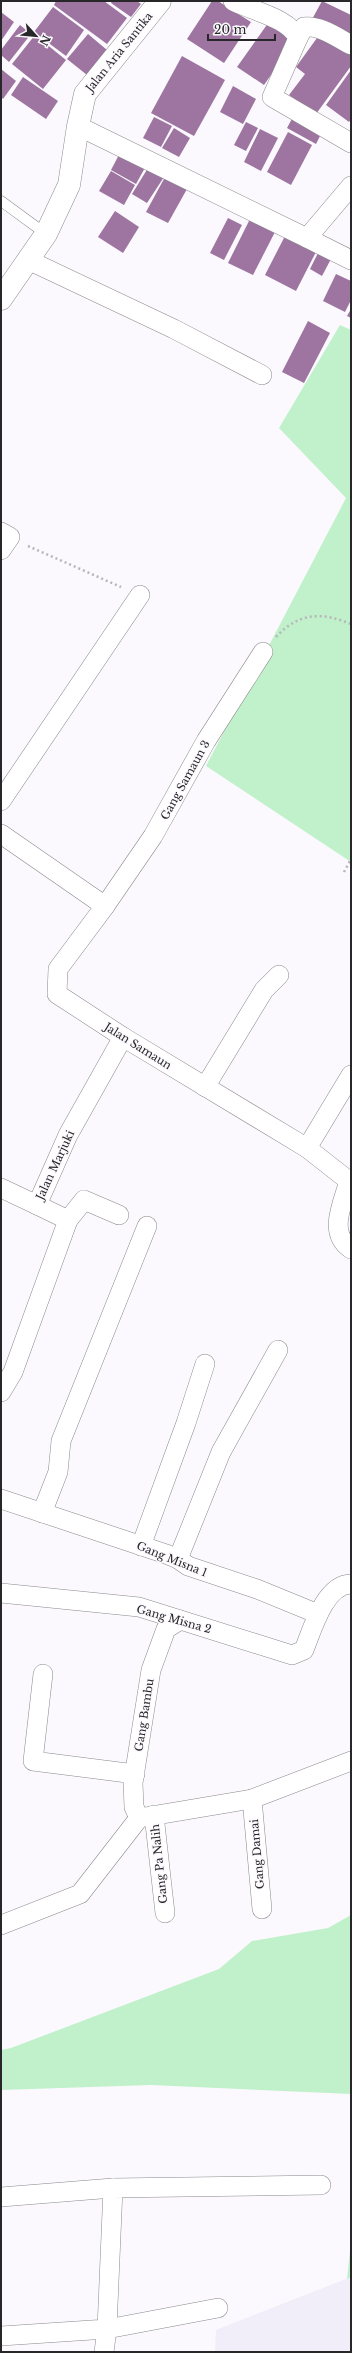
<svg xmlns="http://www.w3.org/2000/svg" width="352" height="2353" viewBox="0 0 352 2353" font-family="'Libre Baskerville',serif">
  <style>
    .built { fill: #f1edf9 }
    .green { fill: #c0f1cb }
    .building { fill: #9d75a0 }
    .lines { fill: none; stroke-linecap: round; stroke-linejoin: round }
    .lane-casing { stroke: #8a898d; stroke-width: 11 }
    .street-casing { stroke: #8a898d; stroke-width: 20 }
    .secondary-casing { stroke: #8a898d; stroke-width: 23 }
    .path { stroke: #b7b5b9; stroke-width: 2.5; stroke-dasharray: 2 3; stroke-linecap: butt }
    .lane { stroke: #fff; stroke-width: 10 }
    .street { stroke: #fff; stroke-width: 19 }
    .secondary { stroke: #fff; stroke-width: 22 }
    .labels { text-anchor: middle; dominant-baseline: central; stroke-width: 3; stroke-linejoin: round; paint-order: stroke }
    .street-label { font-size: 11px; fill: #272628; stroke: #fbf9fe }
  </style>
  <rect width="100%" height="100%" fill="#fbf9fe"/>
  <polygon class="built" points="351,2277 351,2352 215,2352 216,2330"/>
  <g class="green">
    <polygon points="340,325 351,330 351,862 206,766 346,498 279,428"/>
    <polygon points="351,1915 351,2094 151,2085 1,2090 1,2050 11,2048 219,1969 252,1941 328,1928"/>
    <polygon points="351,2241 351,2277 347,2279"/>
  </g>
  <g class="building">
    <polygon points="56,1 104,1 127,18 107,44 54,5"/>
    <polygon points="112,1 137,1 141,4 131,17 111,3"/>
    <polygon points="212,1 218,1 251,22 224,63 187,39"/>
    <polygon points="322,1 351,15 351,44 310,23"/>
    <polygon points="53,7 84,30 66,56 34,32"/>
    <polygon points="1,12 14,22 1,41"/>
    <polygon points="271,19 297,37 264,85 237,67"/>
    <polygon points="20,25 31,34 9,62 1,55 1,50"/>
    <polygon points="322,31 351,52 351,66 316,114 289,95 305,74 296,67"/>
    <polygon points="88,34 107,50 87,75 67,59"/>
    <polygon points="35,35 66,60 43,89 12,64"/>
    <polygon points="182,56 225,80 194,136 151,113"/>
    <polygon points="1,69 16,81 3,99 1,97"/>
    <polygon points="351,70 351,119 349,122 326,105"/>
    <polygon points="23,77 58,101 46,119 11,95"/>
    <polygon points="233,86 256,99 243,124 220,112"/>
    <polygon points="294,115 323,130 316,144 287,128"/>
    <polygon points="154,117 172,126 161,147 143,138"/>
    <polygon points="246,122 258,128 246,151 234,145"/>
    <polygon points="174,128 190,138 179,157 162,148"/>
    <polygon points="260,129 278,138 261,171 244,162"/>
    <polygon points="288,132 312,145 291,185 267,172"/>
    <polygon points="121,151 147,164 136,184 111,170"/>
    <polygon points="148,168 164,177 147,203 132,194"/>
    <polygon points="111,171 135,185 124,205 99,191"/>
    <polygon points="165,177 187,189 168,223 146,212"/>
    <polygon points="115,211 139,227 123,253 98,237"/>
    <polygon points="252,215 277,228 253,275 228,263"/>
    <polygon points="228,218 242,225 224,260 210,253"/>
    <polygon points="286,234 317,250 296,291 265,275"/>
    <polygon points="319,251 332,257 322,276 310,269"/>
    <polygon points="336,274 351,281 351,300 345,312 323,301"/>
    <polygon points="351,309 351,318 347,316"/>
    <polygon points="308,321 330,333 304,383 282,372"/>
  </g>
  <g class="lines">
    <defs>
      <polyline id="lane" points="1,201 46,234"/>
      <g id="street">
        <path d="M233,1C252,11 289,18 298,38L272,97L351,143"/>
        <path d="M298,38L304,27C320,25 338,38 351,45"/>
        <polyline points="78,126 307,238 351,186"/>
        <polyline points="307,238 351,260"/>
        <polyline points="28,260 174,329 262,375"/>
        <polyline points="1,532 10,537 1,550"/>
        <polyline points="1,801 140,595"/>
        <path d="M1,834L105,906L58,969L57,994L123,1037L307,1148L349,1181C343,1203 327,1233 351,1249"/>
        <polyline points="105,906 153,836 206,741 263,652"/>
        <polyline points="205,1087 264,990 279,975"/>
        <polyline points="307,1148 351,1075"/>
        <polyline points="1,1188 37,1205"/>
        <polyline points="68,1220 84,1200 119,1215"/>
        <polyline points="1,1392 13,1372 68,1220 37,1205 68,1135 123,1037"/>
        <polyline points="1,1499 166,1554 178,1559 188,1566 257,1589 318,1614"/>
        <polyline points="42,1513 58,1472 61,1441 147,1226"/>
        <polyline points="141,1546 186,1423 205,1364"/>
        <polyline points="178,1559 221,1452 278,1350"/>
        <path d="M1,1593L139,1607L292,1655L304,1650C312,1630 325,1584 351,1584"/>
        <polyline points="43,1674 33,1761 135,1774"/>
        <polyline points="252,1799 262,1909"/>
        <polyline points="154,1815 165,1913"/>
        <polyline points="139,1818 134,1807 133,1783 151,1670 166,1629 180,1620"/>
        <polyline points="1,1925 80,1894 139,1818 252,1799 351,1761"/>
        <polyline points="1,2197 113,2188"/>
        <polyline points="1,2336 107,2329 113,2188 321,2185"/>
        <polyline points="104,2352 107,2329 218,2308"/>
      </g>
      <polyline id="secondary" points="1,299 46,234 69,185 78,126 85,94 160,1"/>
    </defs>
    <use href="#lane" class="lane-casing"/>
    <use href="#street" class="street-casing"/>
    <use href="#secondary" class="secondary-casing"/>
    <g class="path">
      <polyline points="28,546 121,587"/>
      <path d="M276,637C299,612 322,612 351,624"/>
      <polyline points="344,872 351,859"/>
    </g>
    <use href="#lane" class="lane"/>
    <use href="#street" class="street"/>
    <use href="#secondary" class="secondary"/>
  </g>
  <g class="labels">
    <g class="street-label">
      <text transform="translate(119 52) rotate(-51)">Jalan Aria Santika</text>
      <text transform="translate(185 780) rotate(-61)">Gang Samaun 3</text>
      <text transform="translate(138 1046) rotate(32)">Jalan Samaun</text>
      <text transform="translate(55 1165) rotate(-65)">Jalan Marjuki</text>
      <text transform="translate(172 1559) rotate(22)">Gang Misna 1</text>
      <text transform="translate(174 1619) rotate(16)">Gang Misna 2</text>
      <text transform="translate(144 1715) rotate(-81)">Gang Bambu</text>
      <text transform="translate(257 1854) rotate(-95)">Gang Damai</text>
      <text transform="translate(159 1864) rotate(-96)">Gang Pa Nalih</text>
    </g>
  </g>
  <rect width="352" height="2353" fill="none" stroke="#272628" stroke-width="4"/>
  <g transform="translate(36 36) rotate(117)" stroke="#fbf9fe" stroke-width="3" paint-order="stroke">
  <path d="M0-3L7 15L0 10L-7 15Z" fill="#272628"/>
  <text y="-6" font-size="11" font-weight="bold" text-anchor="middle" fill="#272628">N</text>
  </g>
  <path d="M208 34v6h67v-6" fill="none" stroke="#272628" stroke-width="2"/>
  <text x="214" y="34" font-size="12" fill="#272628" stroke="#fbf9fe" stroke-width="3" paint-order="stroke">20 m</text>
</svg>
